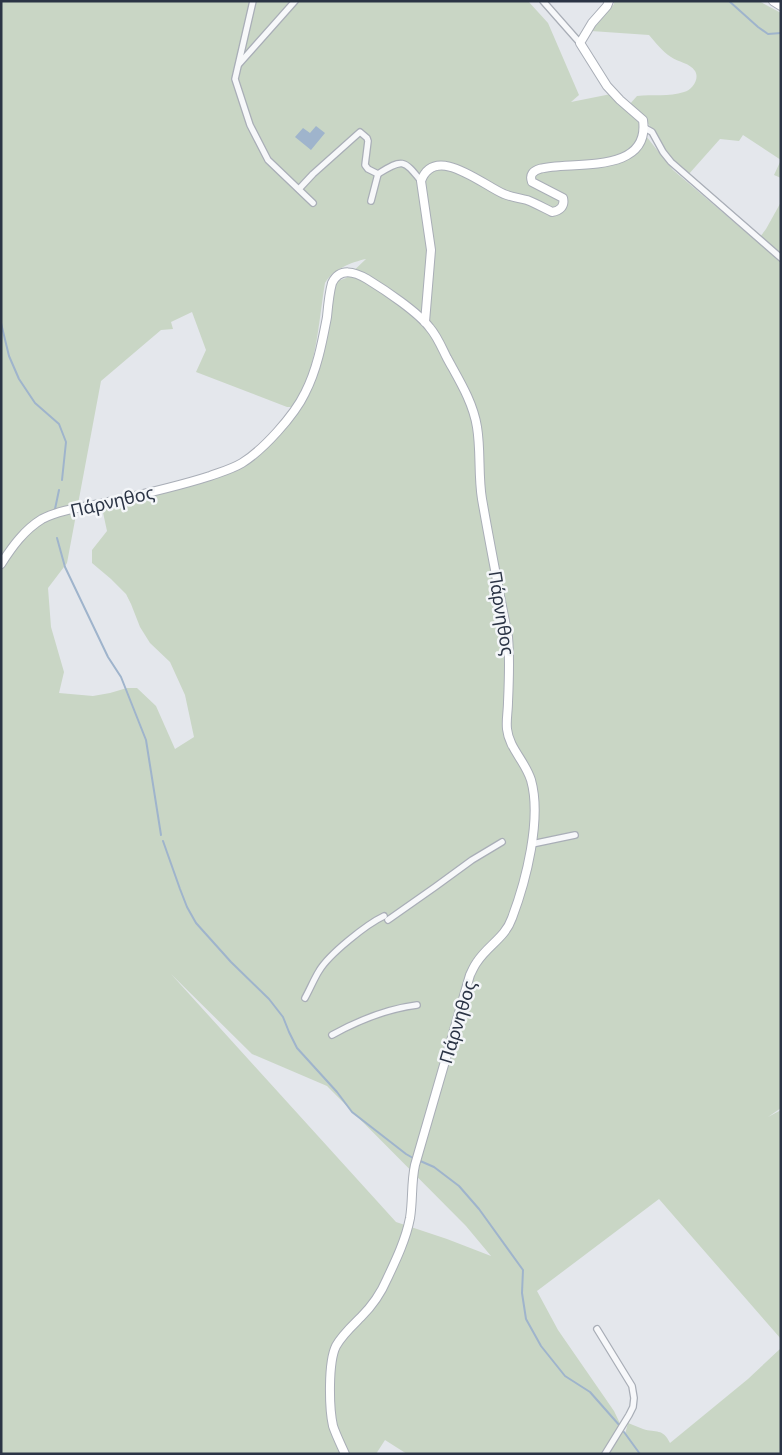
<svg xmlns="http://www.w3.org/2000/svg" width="782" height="1455" viewBox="0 0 782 1455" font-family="'Noto Sans',sans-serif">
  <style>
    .green { fill: #c9d6c5; fill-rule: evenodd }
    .water { fill: #9fb4cc }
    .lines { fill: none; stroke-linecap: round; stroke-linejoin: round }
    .stream { stroke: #9fb4cc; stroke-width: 2 }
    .street-casing { stroke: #a9aeb7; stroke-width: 8 }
    .secondary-casing { stroke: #a9aeb7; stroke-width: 10 }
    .street { stroke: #f7f8fa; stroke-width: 5.5 }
    .secondary { stroke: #fff; stroke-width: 8 }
    .labels { text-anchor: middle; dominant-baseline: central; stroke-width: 5; stroke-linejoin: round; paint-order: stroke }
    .street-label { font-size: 18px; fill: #2b3445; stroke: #f4f6f9 }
  </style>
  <rect width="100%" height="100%" fill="#e4e7ec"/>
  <g class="green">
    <path d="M1,1H528L548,23L579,95L571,102L611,94L638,122L646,136L673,170L781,262V1108L768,1117L781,1110V1339L659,1199L537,1291L558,1330L614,1411L625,1434L628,1423C633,1425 638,1427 643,1429C656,1433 663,1428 670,1443L748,1379L781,1348V1454H407L385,1440L376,1454H1ZM366,259L346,278L338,281L333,286L315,378L259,453L243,466L227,474L176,490L102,508L107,531L92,550V563L111,579L126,594L131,604L140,627L150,643L170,662L185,695L194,737L175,749L156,706L137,688H127L110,693L93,696L59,693L64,672L51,627L48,588L67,563L101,381L161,330L173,329L171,322L192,312L206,350L196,372L287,407H292C316,381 319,317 325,283C333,269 352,262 366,259ZM171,974L252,1054L327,1086L466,1226L491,1256L447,1239L396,1222Z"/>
    <path d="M614,1H759L781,13V178L774,175L781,160L743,135L739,141L720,139L688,175L673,162L664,151L657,137L647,122L629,105L637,96C653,94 669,97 684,92C692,90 700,79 695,71C690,63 678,62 671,57C662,51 656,43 649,35L591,31L614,4Z"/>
    <polygon points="781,202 781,255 760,237 766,229"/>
  </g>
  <polygon class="water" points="316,126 325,133 311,150 295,137 303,128 310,133"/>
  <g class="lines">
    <g class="stream">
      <polyline points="729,1 758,27 768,34 781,33"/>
      <polyline points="1,323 9,356 19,379 35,403 59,424 66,442 62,480"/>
      <polyline points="55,509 59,490"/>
      <polyline points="57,538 65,567 108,657 121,677 146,740 161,835"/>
      <polyline points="163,841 180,889 187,907 196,923 231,962 269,999 283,1017 289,1032 297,1048 337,1092 352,1112 406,1154 413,1158"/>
      <polyline points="418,1160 434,1167 459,1186 479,1209 523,1270 522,1293 526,1319 541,1346 565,1376 590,1392 620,1426"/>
      <polyline points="624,1432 640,1454"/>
    </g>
    <defs>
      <g id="street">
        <polyline points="253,1 235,79 250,125 268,160 313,203"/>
        <polyline points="543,1 580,43"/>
        <polyline points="239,64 295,1"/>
        <polyline points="643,127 652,132 663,152 671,162 781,258"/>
        <path d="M299,189L313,174L360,132L367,138L368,141L365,165L368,169L378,174C403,158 404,160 421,181"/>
        <polyline points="371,201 378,174"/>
        <polyline points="532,844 575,835"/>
        <polyline points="388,920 435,887 472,860 502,842"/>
        <path d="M305,998C310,989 314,979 319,971C329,954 367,924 384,916"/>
        <path d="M332,1035C359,1020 386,1009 417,1005"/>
        <polyline points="597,1329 632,1386 634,1398 633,1407 629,1415 605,1454"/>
      </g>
      <g id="secondary">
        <polyline points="773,1 781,6"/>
        <path d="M425,322L431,250L421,181C435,143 484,186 504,194C511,197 520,198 527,200C535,203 544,208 552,212C560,211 565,206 563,198L532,182C519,147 653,191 643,120L620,100L607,86L580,43L592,23L607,6L609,1"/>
        <path d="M1,564C12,547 24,530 42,519C59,510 84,507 104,503C140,495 176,487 210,476C221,472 232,469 242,463C263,450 294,416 305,393C317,370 322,343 327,317C328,306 329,294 332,283C340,267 355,272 367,279C385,290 418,312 430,328C437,336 442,348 447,358C459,380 473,402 477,427C481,451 478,475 482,499C490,545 499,591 508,637C510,659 509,680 508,702C508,711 506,720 507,729C509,748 525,761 531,780C542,819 526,881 512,918C505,938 488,945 477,962C474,966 472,971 470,975L415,1165C411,1183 413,1200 410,1218C406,1239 396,1260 387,1279C381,1293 372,1306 361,1317C352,1326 342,1335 336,1346C328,1362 329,1408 333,1426C336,1435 341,1445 345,1454"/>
      </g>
    </defs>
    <use href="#street" class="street-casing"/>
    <use href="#secondary" class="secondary-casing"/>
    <use href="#street" class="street"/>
    <use href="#secondary" class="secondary"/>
  </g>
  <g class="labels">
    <g class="street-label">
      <text transform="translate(112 501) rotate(-13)">Πάρνηθος</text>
      <text transform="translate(502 613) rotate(81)">Πάρνηθος</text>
      <text transform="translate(457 1022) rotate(-73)">Πάρνηθος</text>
    </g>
  </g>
  <rect width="782" height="1455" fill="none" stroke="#2b3445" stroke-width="5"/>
</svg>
